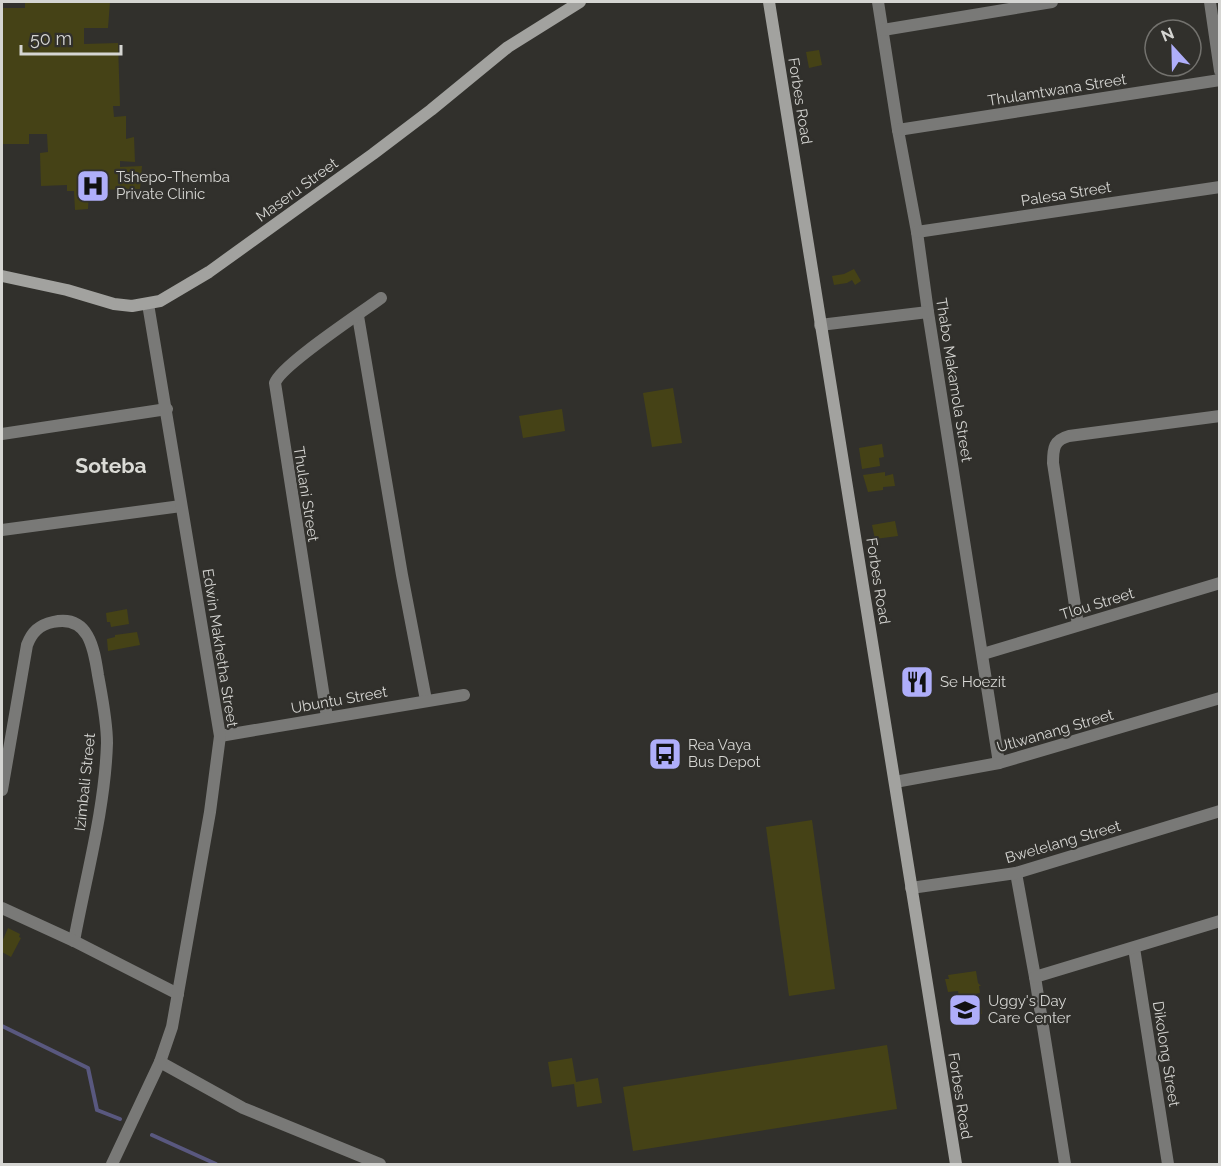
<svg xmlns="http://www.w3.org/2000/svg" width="1221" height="1166" viewBox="0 0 1221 1166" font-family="Raleway,sans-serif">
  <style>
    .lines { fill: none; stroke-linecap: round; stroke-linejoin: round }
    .stream { stroke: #59587f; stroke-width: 4 }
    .building { fill: #454216 }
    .street { stroke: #797977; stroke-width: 12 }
    .secondary { stroke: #a2a29f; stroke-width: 12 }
    .labels { text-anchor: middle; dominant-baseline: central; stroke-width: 4.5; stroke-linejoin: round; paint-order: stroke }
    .street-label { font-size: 15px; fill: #d5d5d2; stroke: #31302c }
    .poi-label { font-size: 15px; fill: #d5d5d2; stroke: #31302c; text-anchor: start }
    .district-label { font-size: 21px; font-weight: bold; fill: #dbdbd6; stroke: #31302c }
  </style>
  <rect width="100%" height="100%" fill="#31302c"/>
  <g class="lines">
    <g class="stream">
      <polyline points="2,1026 88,1068 97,1110 120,1119"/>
      <polyline points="152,1135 216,1164"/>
    </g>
  </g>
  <g class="building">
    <polygon points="25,2 110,2 108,28 84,28 84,44 118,43 120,106 113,106 114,117 126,116 126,139 134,137 135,162 120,161 120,167 142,166 140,189 89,190 88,209 75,210 74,191 67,191 67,185 41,186 40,153 48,152 47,134 29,134 29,144 2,144 2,8 25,8"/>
    <polygon points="819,50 822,65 809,68 806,52"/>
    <polygon points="854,269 861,281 855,285 852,280 847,283 834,285 832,276 844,274"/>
    <polygon points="673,388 682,443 652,447 643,393"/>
    <polygon points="562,409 565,431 523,438 519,416"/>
    <polygon points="882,444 884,457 879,458 880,466 862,469 859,448"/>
    <polygon points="885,472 885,476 893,474 895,486 883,487 883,490 868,492 863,475"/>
    <polygon points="895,521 898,536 875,539 872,525"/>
    <polygon points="127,609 129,624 111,627 110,622 107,622 106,613"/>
    <polygon points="137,632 140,645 108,651 107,639 115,637 115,635"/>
    <polygon points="812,820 835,989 789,996 766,827"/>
    <polygon points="8,928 20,934 19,937 21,938 11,957 2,952 2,942"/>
    <polygon points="976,971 978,983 981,986 979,986 980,993 959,997 958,991 948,992 945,979 949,979 948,975"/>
    <polygon points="964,1002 964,1004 971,1003 972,1007 981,1005 982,1014 951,1021 949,1005"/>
    <polygon points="887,1045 897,1109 633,1151 623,1087"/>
    <polygon points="572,1058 576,1082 598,1078 602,1103 577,1107 574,1084 552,1087 548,1062"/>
  </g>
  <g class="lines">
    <g class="street">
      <polyline points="878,2 898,130 917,232 928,312 999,763"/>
      <polyline points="1210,2 1220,71"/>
      <polyline points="883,30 1052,2"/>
      <polyline points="898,130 1220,80"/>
      <polyline points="917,232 1220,187"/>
      <polyline points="358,316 402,575 426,700"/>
      <polyline points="820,325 928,312"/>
      <polyline points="2,434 167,409"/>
      <polyline points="2,530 181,506"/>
      <path d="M1078,625L1053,463C1053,448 1054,440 1069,436L1220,416"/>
      <polyline points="983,654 1220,583"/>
      <path d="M327,717L275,383C281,365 361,313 381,298"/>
      <polyline points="220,736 464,695"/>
      <polyline points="895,782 999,763 1220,698"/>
      <path d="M2,790L27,645C32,632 39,625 53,622C89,614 94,649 98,675C102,697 107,721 107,743C105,809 86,876 74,941"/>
      <polyline points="1016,873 1035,977 1065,1164"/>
      <polyline points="911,888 1016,873 1220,811"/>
      <polyline points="2,908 74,941 178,994"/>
      <polyline points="1134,948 1168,1164"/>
      <polyline points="1035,977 1220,921"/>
      <polyline points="160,1062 243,1108 380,1164"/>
      <polyline points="112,1164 160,1062 172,1027 210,812 220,736 148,304"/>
    </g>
    <g class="secondary">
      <polyline points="769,2 956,1164"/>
      <polyline points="2,276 67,290 114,304 132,306 160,301 209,272 373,154 431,110 508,47 580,2"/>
    </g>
  </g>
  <defs>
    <symbol id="hospital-square" viewBox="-11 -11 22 22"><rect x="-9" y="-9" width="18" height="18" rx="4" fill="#afaefa" stroke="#31302c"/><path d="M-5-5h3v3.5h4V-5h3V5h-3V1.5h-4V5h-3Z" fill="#111"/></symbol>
    <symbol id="restaurant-square" viewBox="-11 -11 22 22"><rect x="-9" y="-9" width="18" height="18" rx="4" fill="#afaefa" stroke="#31302c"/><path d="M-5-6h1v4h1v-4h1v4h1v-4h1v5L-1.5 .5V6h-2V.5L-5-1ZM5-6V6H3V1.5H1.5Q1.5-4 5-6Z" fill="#111"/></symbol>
    <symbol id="bus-square" viewBox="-11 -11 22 22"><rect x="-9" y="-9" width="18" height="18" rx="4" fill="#afaefa" stroke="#31302c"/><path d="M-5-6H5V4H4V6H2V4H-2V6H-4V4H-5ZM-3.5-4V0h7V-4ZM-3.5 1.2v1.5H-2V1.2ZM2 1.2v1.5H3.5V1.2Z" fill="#111"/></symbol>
    <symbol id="school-square" viewBox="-11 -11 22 22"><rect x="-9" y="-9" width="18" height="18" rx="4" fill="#afaefa" stroke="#31302c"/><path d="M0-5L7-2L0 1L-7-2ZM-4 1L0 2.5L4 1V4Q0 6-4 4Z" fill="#111"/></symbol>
  </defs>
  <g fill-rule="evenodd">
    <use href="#hospital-square" x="74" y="167" width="38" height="38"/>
    <use href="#restaurant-square" x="898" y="663" width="38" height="38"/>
    <use href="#bus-square" x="646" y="735" width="38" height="38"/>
    <use href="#school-square" x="946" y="991" width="38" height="38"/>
  </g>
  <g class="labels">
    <g class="street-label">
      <text transform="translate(1057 90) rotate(-9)">Thulamtwana Street</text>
      <text transform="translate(800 101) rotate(81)">Forbes Road</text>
      <text transform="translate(297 190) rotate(-36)">Maseru Street</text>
      <text transform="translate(1066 194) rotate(-9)">Palesa Street</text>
      <text transform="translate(954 380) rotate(81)">Thabo Makamola Street</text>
      <text transform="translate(306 494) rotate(81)">Thulani Street</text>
      <text transform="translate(878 581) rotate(81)">Forbes Road</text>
      <text transform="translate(1097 604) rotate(-17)">Tlou Street</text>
      <text transform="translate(220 648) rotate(81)">Edwin Makhetha Street</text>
      <text transform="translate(339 700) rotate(-10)">Ubuntu Street</text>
      <text transform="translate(1055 731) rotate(-16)">Utlwanang Street</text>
      <text transform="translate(85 782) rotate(-84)">Izimbali Street</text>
      <text transform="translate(1063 842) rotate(-16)">Bwelelang Street</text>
      <text transform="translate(1166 1054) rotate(81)">Dikolong Street</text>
      <text transform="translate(960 1096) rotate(81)">Forbes Road</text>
    </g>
    <g class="poi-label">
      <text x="116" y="177">Tshepo-Themba<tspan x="116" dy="17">Private Clinic</tspan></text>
      <text x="940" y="682">Se Hoezit</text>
      <text x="688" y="745">Rea Vaya<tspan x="688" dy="17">Bus Depot</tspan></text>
      <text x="988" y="1001">Uggy's Day<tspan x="988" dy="17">Care Center</tspan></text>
    </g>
    <g class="district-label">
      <text x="111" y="465">Soteba</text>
    </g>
  </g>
  <rect width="1221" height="1166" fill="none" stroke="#d5d5d2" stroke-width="6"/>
  <g transform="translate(1173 48) rotate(338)"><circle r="28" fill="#31302c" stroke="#73726e" stroke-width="1.5"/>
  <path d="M0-4.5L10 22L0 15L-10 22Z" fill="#afaefa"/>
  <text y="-9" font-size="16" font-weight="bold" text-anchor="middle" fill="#d5d5d2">N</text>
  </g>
  <path d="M21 45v9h100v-9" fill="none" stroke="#d5d5d2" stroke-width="3"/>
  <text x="30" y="45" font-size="18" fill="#d5d5d2" stroke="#31302c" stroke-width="4.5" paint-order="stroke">50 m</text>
</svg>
